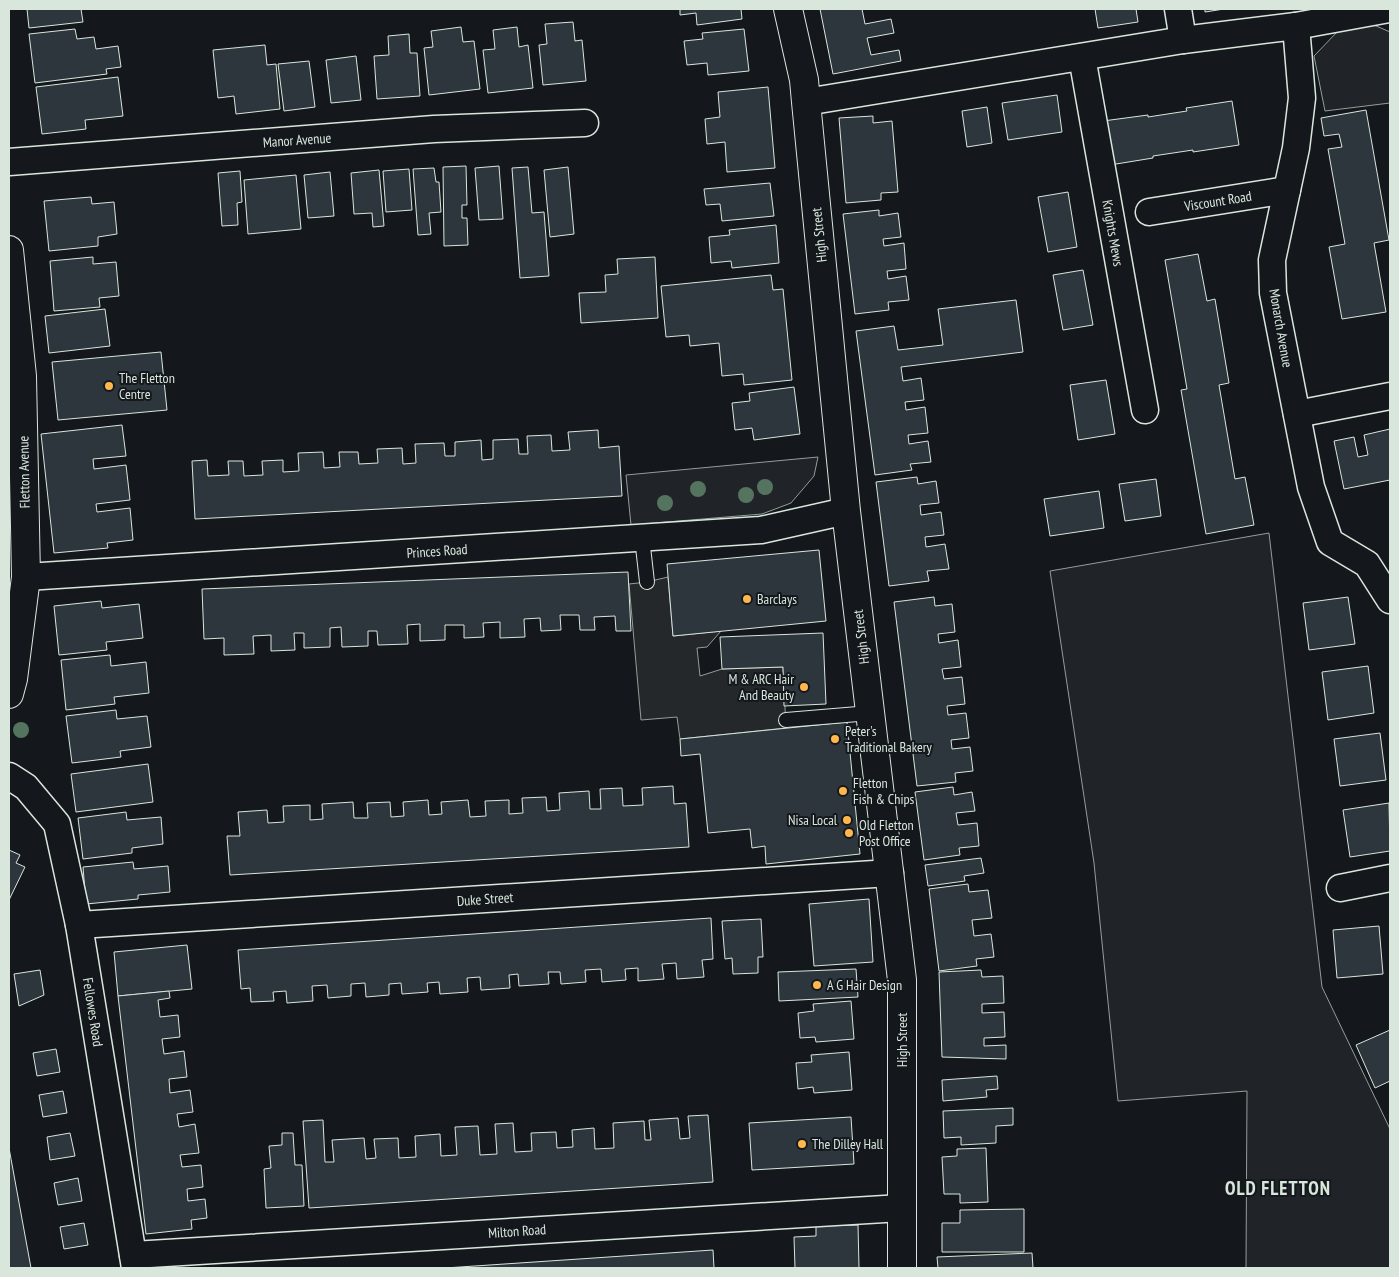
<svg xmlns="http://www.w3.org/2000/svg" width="1399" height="1277" viewBox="0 0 1399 1277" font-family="'PT Sans Narrow',sans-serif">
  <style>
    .green { fill: #202428; stroke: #939e99 }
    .parking { fill: #24282b; stroke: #939e99 }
    .building { fill: #2c363c; stroke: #d8e6dc }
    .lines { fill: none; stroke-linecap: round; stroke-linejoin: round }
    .service-casing { stroke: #d8e6dc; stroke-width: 16 }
    .minor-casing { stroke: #d8e6dc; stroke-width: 29 }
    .primary-casing { stroke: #d8e6dc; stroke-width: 30 }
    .service { stroke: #14181c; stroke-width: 14 }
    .minor { stroke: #14181c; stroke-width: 26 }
    .primary { stroke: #14181c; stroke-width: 28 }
    .tree { fill: #55745f }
    .poi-dot { fill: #ffb74d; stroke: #14181c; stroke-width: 2 }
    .labels { text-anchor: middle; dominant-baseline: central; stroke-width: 4; stroke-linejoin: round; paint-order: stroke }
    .street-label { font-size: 14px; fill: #d8e6dc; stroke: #14181c }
    .poi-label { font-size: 14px; fill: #d8e6dc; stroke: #14181c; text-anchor: start }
    .district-label { font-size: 19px; font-weight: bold; letter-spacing: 1px; fill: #d8e6dc; stroke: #14181c }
  </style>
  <rect width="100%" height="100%" fill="#14181c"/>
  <g class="green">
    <polygon points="1367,22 1390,32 1390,103 1325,111 1314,56 1339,30"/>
    <polygon points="818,457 814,476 791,503 762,514 631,525 626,475"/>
    <polygon points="1269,533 1322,987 1390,1129 1390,1268 1246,1268 1247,1091 1118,1101 1094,863 1050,571"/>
  </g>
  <polygon class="parking" points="668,577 673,636 721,631 707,647 697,648 700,676 722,669 783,667 786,728 680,739 677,717 641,720 629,584 647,582"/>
  <g class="building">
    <polygon points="27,9 81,9 83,22 29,28"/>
    <polygon points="680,9 741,9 742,19 697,25 696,13 680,15"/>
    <polygon points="820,9 862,9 865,24 891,19 894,33 867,38 871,55 899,50 901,61 833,74"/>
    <polygon points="1095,9 1136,9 1138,22 1098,28"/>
    <polygon points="1205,9 1224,9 1205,12"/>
    <polygon points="573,22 575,41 582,40 586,81 543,85 539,45 547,44 545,24"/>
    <polygon points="461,27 463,42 474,41 480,89 429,95 424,48 433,47 431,31"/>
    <polygon points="517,27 519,47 528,45 533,88 488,93 483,50 495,49 493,30"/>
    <polygon points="75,29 77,39 94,37 96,49 118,46 121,67 106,69 107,74 35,83 29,34"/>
    <polygon points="744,29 749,71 708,75 707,63 687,65 684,41 703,39 702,33"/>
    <polygon points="409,34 410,53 417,53 420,96 377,99 374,56 389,55 388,36"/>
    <polygon points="265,45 267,65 276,64 280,109 236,114 234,96 218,98 213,50"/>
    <polygon points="356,56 361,100 331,103 326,60"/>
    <polygon points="309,61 315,107 284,111 278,64"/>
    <polygon points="118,77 123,116 85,120 86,129 42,134 36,87"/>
    <polygon points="768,87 775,168 727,172 725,142 707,144 705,119 720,117 718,92"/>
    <polygon points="1057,95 1062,132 1008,140 1002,103"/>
    <polygon points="1232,101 1239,145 1193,152 1193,150 1153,156 1153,158 1110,165 1103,121 1148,115 1148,117 1187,111 1186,108"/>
    <polygon points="987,107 992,143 967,147 962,111"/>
    <polygon points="1366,110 1389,240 1374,243 1386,312 1342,319 1329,247 1345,244 1328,149 1342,147 1339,134 1324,136 1321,118"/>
    <polygon points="873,116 873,123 892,121 898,192 881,193 881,200 846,203 839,118"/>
    <polygon points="466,166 467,205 462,205 462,218 467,218 468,245 444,246 443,167"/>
    <polygon points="499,166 503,219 479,220 475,168"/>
    <polygon points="528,167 532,213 544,212 549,276 520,278 512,168"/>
    <polygon points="568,167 574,234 550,237 544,170"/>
    <polygon points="434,168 436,182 439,182 441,212 429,213 431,234 418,235 413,169"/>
    <polygon points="409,169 412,210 386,212 383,171"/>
    <polygon points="379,170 384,226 373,227 372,213 354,214 351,173"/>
    <polygon points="240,171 242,202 237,203 238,225 222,226 218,173"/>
    <polygon points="330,172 334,216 308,218 304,175"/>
    <polygon points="296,175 301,229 248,234 244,180"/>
    <polygon points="770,183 774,216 722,221 720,204 706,205 704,189"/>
    <polygon points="1068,192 1077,247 1048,252 1038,197"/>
    <polygon points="91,197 92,204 114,202 117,234 98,237 98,246 49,251 44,201"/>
    <polygon points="879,210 879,216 898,213 901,237 883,239 884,246 904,243 906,269 887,271 888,279 906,276 909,300 888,302 889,310 855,314 843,214"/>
    <polygon points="776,225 779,263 732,268 731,261 711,263 709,237 730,235 729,230"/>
    <polygon points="1198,254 1207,301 1215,299 1229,383 1219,385 1235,479 1245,477 1254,525 1206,534 1181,390 1187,389 1165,260"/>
    <polygon points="93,257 93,264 116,262 119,296 99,298 100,307 54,311 50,261"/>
    <polygon points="655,257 658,318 581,323 579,293 606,292 605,275 618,274 617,259"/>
    <polygon points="1083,270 1093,325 1063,330 1053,275"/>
    <polygon points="771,275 773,290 783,289 792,380 744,385 743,374 722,376 719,343 690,346 689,335 666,337 661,286"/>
    <polygon points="1016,300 1023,352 901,367 903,381 921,378 924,400 905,402 906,410 925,407 928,433 908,435 909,444 928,441 931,462 910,464 912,470 875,475 856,331 894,326 898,350 943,345 938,309"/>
    <polygon points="105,309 110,346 49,353 45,316"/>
    <polygon points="161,352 167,410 58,420 52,362"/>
    <polygon points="1106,380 1115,434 1078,440 1070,385"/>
    <polygon points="794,387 800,434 754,440 752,428 735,430 732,403 750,401 749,393"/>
    <polygon points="122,425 126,456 93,459 94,469 126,465 130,500 96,504 97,512 130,508 133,540 107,543 108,548 54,553 41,434"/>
    <polygon points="1390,429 1390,480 1344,489 1334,441 1354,437 1358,457 1368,455 1364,435"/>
    <polygon points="598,430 599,448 619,446 622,496 195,519 192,461 207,460 208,476 229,475 228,461 243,461 244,476 263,475 262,461 283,460 283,472 299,471 298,453 323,452 324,468 340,467 339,452 358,452 359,464 378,463 377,449 402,448 403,464 416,463 415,444 444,443 445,456 455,456 455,442 481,440 482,460 493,459 493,440 518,439 519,454 528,454 527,436 551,435 552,451 570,450 568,432"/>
    <polygon points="917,477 918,484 936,481 939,503 920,505 921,515 941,512 944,535 925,537 926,547 945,544 949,569 927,571 929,581 889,586 876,482"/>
    <polygon points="1156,479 1161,516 1125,521 1119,484"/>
    <polygon points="1099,491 1104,528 1050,536 1044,499"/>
    <polygon points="819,550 826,621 673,636 667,564"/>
    <polygon points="628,572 631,631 616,631 615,616 594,617 595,630 580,630 579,615 560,615 561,630 541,631 540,618 524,619 525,637 500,638 500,622 483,623 484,637 464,638 464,625 445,625 445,640 420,641 420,624 407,625 408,644 378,645 377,631 368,631 368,646 342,647 341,627 330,628 330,647 304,648 304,633 294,633 295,650 271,651 271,635 253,636 254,654 224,655 224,638 204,639 202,589"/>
    <polygon points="934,597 935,606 952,604 955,632 938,634 939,643 958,640 961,667 942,669 944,679 962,677 965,704 947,706 948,715 966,713 969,738 951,740 952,749 970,747 973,771 955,773 956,782 917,786 894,602"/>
    <polygon points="1348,597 1355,644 1309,650 1303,603"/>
    <polygon points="101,601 102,608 139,604 143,638 106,642 107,650 59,655 54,606"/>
    <polygon points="823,633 826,704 784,706 783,667 722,669 720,637"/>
    <polygon points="110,655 111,666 146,662 149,693 114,697 115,704 66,710 61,660"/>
    <polygon points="1368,666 1374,713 1328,720 1322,672"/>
    <polygon points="116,710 117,719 147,716 151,747 120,751 121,757 72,763 66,716"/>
    <polygon points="847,722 860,854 766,864 765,846 752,848 750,829 708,833 700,754 681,756 680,739"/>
    <polygon points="1380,733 1386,780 1340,786 1334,739"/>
    <polygon points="148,764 153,802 76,812 71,774"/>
    <polygon points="673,786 674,804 686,803 689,847 230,875 227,836 240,836 238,812 267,810 268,823 284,822 283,806 310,805 310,820 323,819 322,804 353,802 354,818 368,818 367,803 390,802 391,817 404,816 403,802 428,800 429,815 442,814 441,802 468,800 470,817 486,816 485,801 509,800 509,814 523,813 522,798 546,797 547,811 560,810 559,793 589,791 590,809 601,809 600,789 622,788 623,806 643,805 642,788"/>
    <polygon points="953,787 954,795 972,792 975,811 956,813 958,825 977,823 979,846 959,848 960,855 924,860 915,792"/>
    <polygon points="1389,803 1390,851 1350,857 1343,810"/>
    <polygon points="126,812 127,820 161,817 163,844 132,848 132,853 83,859 78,818"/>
    <polygon points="9,850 20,855 16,863 25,867 9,900"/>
    <polygon points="981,858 984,873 964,876 965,881 928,886 925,865"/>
    <polygon points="133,862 134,869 168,866 170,892 138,895 138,899 86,904 83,867"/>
    <polygon points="968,884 969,892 988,890 992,918 972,920 974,936 991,934 994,957 976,959 977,966 939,971 929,889"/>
    <polygon points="869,899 873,962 814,966 809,904"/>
    <polygon points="711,918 713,959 702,960 704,977 677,979 676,963 662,964 664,979 638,981 638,968 625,969 626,980 602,982 601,969 585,970 586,982 561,984 560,972 548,972 549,984 519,986 518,974 509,975 510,988 481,990 480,977 467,978 468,992 440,994 439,982 427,983 428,992 402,994 401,983 389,984 389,995 366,997 365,983 351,984 351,996 328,998 327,985 312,986 313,1001 287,1003 286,991 273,992 274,1001 251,1002 250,988 241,989 238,950"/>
    <polygon points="761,919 763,957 758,957 758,973 733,974 732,958 725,959 722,921"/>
    <polygon points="1379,926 1383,974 1337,978 1333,930"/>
    <polygon points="187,945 192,989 118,996 114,952"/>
    <polygon points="856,969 858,997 779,1001 778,972"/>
    <polygon points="40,970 44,995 19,1006 14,974"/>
    <polygon points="981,970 982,977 1003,976 1004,1003 982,1004 982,1013 1004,1012 1005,1037 984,1038 984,1046 1006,1045 1006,1059 942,1057 939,972"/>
    <polygon points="169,991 170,998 158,1000 160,1017 178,1015 180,1037 162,1039 164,1054 184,1051 187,1077 169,1079 170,1093 190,1090 193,1112 177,1114 179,1127 195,1124 199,1153 180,1155 182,1167 201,1165 203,1187 187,1189 188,1201 205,1199 207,1218 191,1220 192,1229 146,1234 118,996"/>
    <polygon points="851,1001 854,1039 816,1042 815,1037 800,1038 798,1013 814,1011 813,1004"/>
    <polygon points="1390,1030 1390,1081 1375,1088 1356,1045"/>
    <polygon points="56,1049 60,1072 37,1076 33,1053"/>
    <polygon points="849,1052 852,1090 814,1093 813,1087 798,1089 796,1063 812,1062 811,1055"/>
    <polygon points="997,1076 998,1089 986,1090 987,1097 943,1101 942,1080"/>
    <polygon points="63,1091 67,1113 43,1117 39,1095"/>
    <polygon points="1013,1108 1013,1125 996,1126 996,1143 961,1145 961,1137 944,1138 943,1111"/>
    <polygon points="708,1115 713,1182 309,1208 303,1121 323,1120 325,1162 334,1162 332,1140 364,1138 366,1159 376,1158 374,1139 398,1138 399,1158 416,1157 415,1136 440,1134 441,1156 457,1155 455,1127 478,1126 480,1155 497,1154 495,1124 513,1123 515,1152 532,1151 531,1133 556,1132 557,1148 573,1147 572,1130 594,1128 595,1149 614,1148 613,1123 644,1121 645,1140 651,1140 649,1120 678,1118 680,1139 690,1138 688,1116"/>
    <polygon points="851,1117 854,1164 752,1170 749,1123"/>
    <polygon points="70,1133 75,1156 50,1160 47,1137"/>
    <polygon points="282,1133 293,1133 295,1165 302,1165 304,1206 266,1208 264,1169 271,1168 269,1146 282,1145"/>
    <polygon points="9,1148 31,1268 9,1268"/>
    <polygon points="986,1148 988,1202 960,1203 960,1194 944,1194 942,1157 957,1156 957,1149"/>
    <polygon points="78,1178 82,1201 58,1205 54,1183"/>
    <polygon points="1024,1209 1024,1252 942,1252 942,1223 960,1223 960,1210"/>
    <polygon points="84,1223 88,1245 64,1249 60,1227"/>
    <polygon points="858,1225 859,1268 795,1268 794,1237 816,1236 816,1226"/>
    <polygon points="713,1250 714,1268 445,1268"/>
    <polygon points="1032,1253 1033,1268 938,1268 937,1257"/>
  </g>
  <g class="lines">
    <defs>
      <g id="service">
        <polyline points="642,538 647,582"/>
        <polyline points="786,720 870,713"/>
      </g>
      <g id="minor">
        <polyline points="1178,9 1183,40"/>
        <polyline points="1296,26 1302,98 1296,148 1272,260 1273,293 1311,487 1330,542 1367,564 1390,600"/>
        <polyline points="1082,57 1145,410"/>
        <polyline points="806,102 1183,40 1296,26 1389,9"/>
        <polyline points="9,162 434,129 585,123"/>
        <polyline points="1149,212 1287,190"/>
        <polyline points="1297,414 1390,396"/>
        <polyline points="26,577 761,530 846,511"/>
        <polyline points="9,776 26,787 57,824 79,925 135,1268"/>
        <polyline points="1340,888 1390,878"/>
        <polyline points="79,925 890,873"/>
        <polyline points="133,1255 901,1208"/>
      </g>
      <g id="primary">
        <polyline points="788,9 804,80 806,102 846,511 902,980 902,1268"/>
        <polyline points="9,250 22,376 26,577 13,679 9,694"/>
      </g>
    </defs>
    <use href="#service" class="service-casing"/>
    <use href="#minor" class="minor-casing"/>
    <use href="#primary" class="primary-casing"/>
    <use href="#service" class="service"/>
    <use href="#minor" class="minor"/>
    <use href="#primary" class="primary"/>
  </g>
  <g class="tree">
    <circle cx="765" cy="487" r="8"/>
    <circle cx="698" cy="489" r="8"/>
    <circle cx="746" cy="495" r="8"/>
    <circle cx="665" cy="503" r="8"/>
    <circle cx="21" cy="730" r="8"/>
  </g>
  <g class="poi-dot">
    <circle cx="109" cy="386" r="5"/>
    <circle cx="747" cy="599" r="5"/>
    <circle cx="804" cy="687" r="5"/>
    <circle cx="835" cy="739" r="5"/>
    <circle cx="843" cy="791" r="5"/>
    <circle cx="847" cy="820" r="5"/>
    <circle cx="849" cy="833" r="5"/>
    <circle cx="817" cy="985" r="5"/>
    <circle cx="802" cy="1144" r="5"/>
  </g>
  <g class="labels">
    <g class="street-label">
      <text transform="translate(297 140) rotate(-4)">Manor Avenue</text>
      <text transform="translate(1218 201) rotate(-9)">Viscount Road</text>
      <text transform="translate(1113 233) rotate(80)">Knights Mews</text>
      <text transform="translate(819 235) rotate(-96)">High Street</text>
      <text transform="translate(1281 328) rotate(80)">Monarch Avenue</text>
      <text transform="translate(24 472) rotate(-91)">Fletton Avenue</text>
      <text transform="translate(437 551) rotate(-4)">Princes Road</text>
      <text transform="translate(861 637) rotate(-97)">High Street</text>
      <text transform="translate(485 899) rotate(-4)">Duke Street</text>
      <text transform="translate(93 1012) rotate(81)">Fellowes Road</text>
      <text transform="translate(902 1040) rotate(-90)">High Street</text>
      <text transform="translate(517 1231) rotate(-4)">Milton Road</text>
    </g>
    <g class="poi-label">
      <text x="119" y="378">The Fletton<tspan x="119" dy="16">Centre</tspan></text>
      <text x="757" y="599">Barclays</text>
      <text x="794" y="679" text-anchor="end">M &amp; ARC Hair<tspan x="794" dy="16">And Beauty</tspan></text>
      <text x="845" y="731">Peter's<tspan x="845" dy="16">Traditional Bakery</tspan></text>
      <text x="853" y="783">Fletton<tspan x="853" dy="16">Fish &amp; Chips</tspan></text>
      <text x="837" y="820" text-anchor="end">Nisa Local</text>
      <text x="859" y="825">Old Fletton<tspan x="859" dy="16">Post Office</tspan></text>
      <text x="827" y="985">A G Hair Design</text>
      <text x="812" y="1144">The Dilley Hall</text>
    </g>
    <g class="district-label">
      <text x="1278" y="1188">OLD FLETTON</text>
    </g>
  </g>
  <rect width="1399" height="1277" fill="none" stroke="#d8e6dc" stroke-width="20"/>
</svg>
